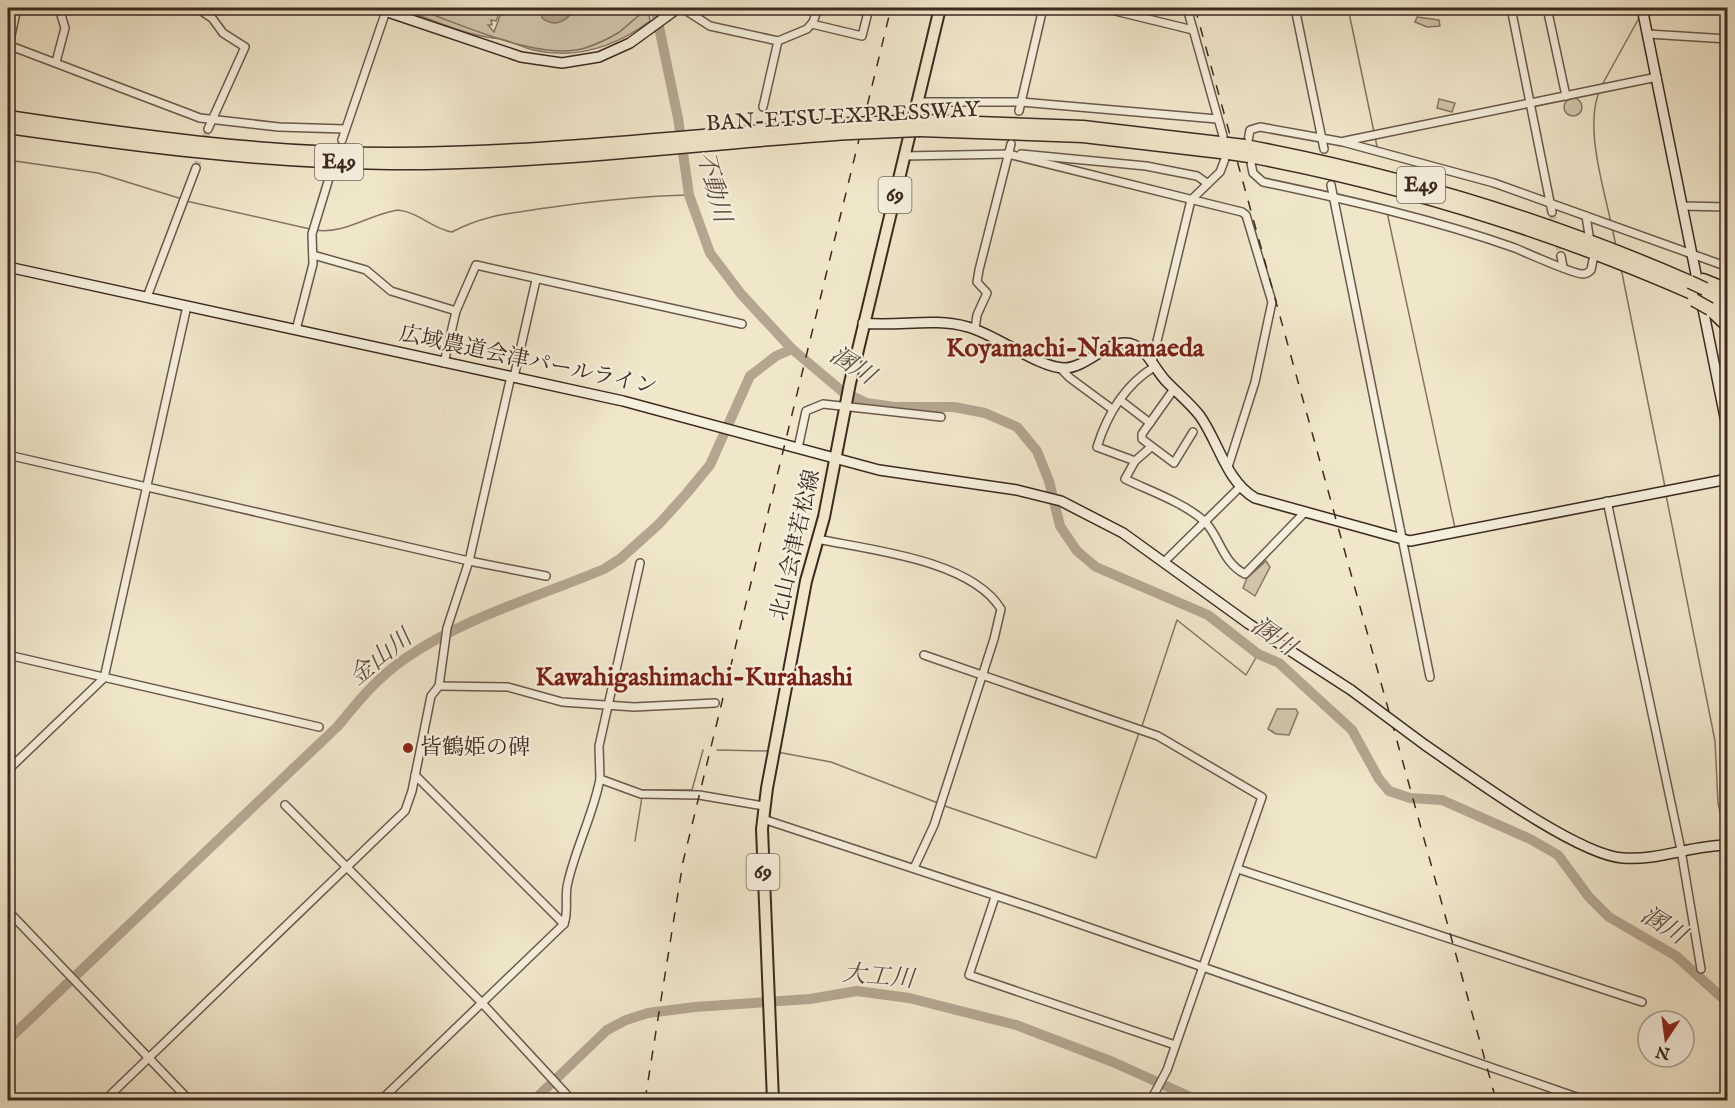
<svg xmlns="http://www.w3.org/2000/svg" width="1735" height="1108" viewBox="0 0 1735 1108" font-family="'IM FELL English','Noto Serif JP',serif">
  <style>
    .green { fill: #d2c7ae; stroke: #887867; stroke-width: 1.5 }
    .water { fill: #b3a691; stroke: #847464; stroke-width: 1.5 }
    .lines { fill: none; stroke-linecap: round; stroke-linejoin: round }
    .stream { stroke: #847464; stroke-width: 1.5 }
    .river { stroke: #b3a691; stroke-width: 10 }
    .street-tunnel { stroke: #ccc1a9; stroke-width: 7; stroke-dasharray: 7 3.5; stroke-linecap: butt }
    .street-casing { stroke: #6a584b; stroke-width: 10 }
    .secondary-casing { stroke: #3d2920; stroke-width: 12 }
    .primary-casing { stroke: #3d2920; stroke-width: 14 }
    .highway-casing { stroke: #3d2920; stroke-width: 15 }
    .street { stroke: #f5efdd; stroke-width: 7 }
    .secondary { stroke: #f5efdd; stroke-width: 9 }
    .primary { stroke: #f0e7cb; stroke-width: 10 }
    .highway { stroke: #f0e7cb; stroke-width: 12 }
    .rail { stroke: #3d2920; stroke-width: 1.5; stroke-dasharray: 10 10; stroke-linecap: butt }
    .secondary-bridge-casing { stroke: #3d2920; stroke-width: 12; stroke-linecap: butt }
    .highway-bridge-casing { stroke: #3d2920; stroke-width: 15; stroke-linecap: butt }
    .secondary-bridge { stroke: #f5efdd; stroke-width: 9 }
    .highway-bridge { stroke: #f0e7cb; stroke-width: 12 }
    .poi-dot { fill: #8f2418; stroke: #f5efdd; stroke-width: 2 }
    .labels { text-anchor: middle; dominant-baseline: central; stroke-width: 4.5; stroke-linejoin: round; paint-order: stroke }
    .shield { fill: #f5efdd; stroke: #746459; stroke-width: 1.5 }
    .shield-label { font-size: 21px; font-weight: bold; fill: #3d2920 }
    .street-label { font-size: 22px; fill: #3d2920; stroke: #f5efdd }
    .poi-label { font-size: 22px; fill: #3d2920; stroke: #f5efdd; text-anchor: start }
    .water-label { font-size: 24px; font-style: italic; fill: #604e42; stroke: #f5efdd }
    .quarter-label { font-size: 26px; font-weight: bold; fill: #7a1f14; stroke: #f5efdd }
  </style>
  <rect width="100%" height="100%" fill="#f0e7cb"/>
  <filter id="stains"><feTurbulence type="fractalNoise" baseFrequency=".00333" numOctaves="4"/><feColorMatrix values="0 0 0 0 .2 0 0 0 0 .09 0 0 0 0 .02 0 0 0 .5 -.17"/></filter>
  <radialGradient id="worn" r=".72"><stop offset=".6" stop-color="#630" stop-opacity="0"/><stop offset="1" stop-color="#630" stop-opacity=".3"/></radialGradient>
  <g class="green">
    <path d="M398,8H501L496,21L491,20L492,25H488L494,32L503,8H648L650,21C615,47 577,60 533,50C521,47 507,39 494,38C463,35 429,18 398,8Z"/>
    <polygon points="1417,17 1439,20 1440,26 1427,27 1415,22"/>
    <circle cx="1573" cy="107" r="9"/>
    <polygon points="1439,99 1455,103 1452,112 1437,108"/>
    <polygon points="1266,561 1270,567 1255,596 1243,588 1247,578"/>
    <polygon points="1277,709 1296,709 1298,713 1289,735 1276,734 1268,729"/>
  </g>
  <path class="water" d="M542,8H576C567,20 556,29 542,18Z"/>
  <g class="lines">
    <g class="stream">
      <path d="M414,8C459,23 539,62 585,48C597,44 608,39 618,33C632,23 639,11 656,9"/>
      <polyline points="1348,8 1374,132"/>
      <polyline points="1602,85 1639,18"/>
      <path d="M1599,92C1585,128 1603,185 1611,223"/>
      <polyline points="1375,136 1377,147"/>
      <polyline points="8,160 98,173 182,199"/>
      <polyline points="186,201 310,229"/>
      <polyline points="1387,212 1455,528"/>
      <polyline points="1612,227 1616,246"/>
      <path d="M315,230C344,235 370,214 398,210C418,212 433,229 452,232C483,215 512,213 546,208C594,201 640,196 689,195"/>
      <polyline points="1621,268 1665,487"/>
      <polyline points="1666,495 1715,741 1718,803 1727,841"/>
      <polyline points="1141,729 1177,620 1246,675 1258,654"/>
      <polyline points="717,750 769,751"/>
      <polyline points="777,752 831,762 938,803"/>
      <polyline points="644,790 692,790 703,750"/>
      <polyline points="942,805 1096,858 1139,733"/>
      <polyline points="635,841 642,797"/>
    </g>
    <g class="river">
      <polyline points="655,8 678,118 689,195 710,253 741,294 792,349 843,392 867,403 895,407 954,407 985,413 1017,427 1037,451 1049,481 1060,526 1077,551 1096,567 1208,615 1258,654 1279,663 1352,730 1379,779 1389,791 1410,798 1442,800 1530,839 1558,855 1589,897 1609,917 1676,956 1728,1003"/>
      <path d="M8,1040L338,726C359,700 379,676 406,658C465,617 538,597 604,569L620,559L659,524L686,494L710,465L750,376L776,356L792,349"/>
      <polyline points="534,1100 607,1030 626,1020 648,1013 695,1007 810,999 857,991 909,998 1016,1025 1113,1062 1197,1100"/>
    </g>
    <g class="street-tunnel">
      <polyline points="1011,144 1019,111"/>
      <polyline points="196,168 208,129"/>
      <polyline points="330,175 342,140"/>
      <polyline points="1552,212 1561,256"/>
    </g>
    <defs>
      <g id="street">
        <polyline points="197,8 212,18 223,33 245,47 208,129"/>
        <polyline points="682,8 710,26 778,41 807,29 813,22 818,8"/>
        <polyline points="1103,8 1193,30"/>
        <polyline points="1187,8 1223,136"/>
        <polyline points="1295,8 1324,149"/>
        <polyline points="1511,8 1552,212"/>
        <polyline points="1547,8 1566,96"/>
        <polyline points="812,24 862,36 869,8"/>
        <polyline points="1648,34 1728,39"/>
        <polyline points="8,45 200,118 279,127 345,129"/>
        <polyline points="8,49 17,8"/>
        <polyline points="56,62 65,28 59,8"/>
        <polyline points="918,102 1021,102 1217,119"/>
        <polyline points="763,107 778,41"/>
        <polyline points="1019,111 1043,8"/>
        <polyline points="342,140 386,11"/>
        <polyline points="1248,141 1250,130 1260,127 1343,142 1494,183 1728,267"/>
        <polyline points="1345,141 1657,77"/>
        <polyline points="1008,154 1242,212 1246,215 1272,302 1255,382 1228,467"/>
        <polyline points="1021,154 1146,166 1197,176 1207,183"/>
        <polyline points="904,156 1010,154"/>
        <path d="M1251,163L1253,173L1263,182C1348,200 1433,219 1515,248C1527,253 1575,275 1583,274C1587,274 1589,272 1591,270L1593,260"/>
        <polyline points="1331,185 1430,677"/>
        <polyline points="1682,206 1728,207"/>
        <polyline points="1586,216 1589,235"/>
        <polyline points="313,255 366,270 391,291 456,311"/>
        <polyline points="1561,256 1563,267"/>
        <polyline points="147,297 196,168"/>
        <polyline points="975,329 977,315 987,293 977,282 979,270 1011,144"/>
        <polyline points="296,330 313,264 312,234 330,175"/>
        <polyline points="1152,362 1191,200 1220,172 1225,159"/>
        <polyline points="444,363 456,311 476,265 742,324"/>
        <polyline points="1060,368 1070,378 1112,409"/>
        <polyline points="514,377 536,280"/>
        <polyline points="1174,389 1142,434 1142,439 1174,463 1193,432"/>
        <polyline points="1120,400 1150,423"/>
        <path d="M1151,447L1135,461L1125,479C1150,491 1182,502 1203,520C1219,533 1221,562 1245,574L1304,513"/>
        <polyline points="798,448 806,411 823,404 941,417"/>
        <polyline points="8,455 469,561 546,576"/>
        <path d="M1135,461L1097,447C1107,415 1125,385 1154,367"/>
        <polyline points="1607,501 1681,850 1701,969"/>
        <path d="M817,539C871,550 971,560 1001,609L994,639L934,825L914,868"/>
        <polyline points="1164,562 1240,487"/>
        <polyline points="640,563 599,746 600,779 641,794 699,795 764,806"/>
        <polyline points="8,655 319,727"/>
        <polyline points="924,655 1158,736 1262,797 1167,1070 1151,1100"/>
        <polyline points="439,686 508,687 562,702 634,707 715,703"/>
        <polyline points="8,770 104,678 187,306"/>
        <polyline points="415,775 564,924"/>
        <polyline points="285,805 482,1003 567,1095 566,1100"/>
        <polyline points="763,819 1036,909 1585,1100"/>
        <polyline points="1238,869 1642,1002"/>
        <polyline points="995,897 969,975 1175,1045"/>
        <polyline points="8,911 189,1100"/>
        <polyline points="105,1100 405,811 412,791 431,696 439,686 447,628 469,561 511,376"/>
        <path d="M381,1100L564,924C569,911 564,896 568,882C576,847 593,815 600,779"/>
      </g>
      <g id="secondary">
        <polyline points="376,8 521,57 562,63 599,57 630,43 678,8"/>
        <polyline points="1642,8 1728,432"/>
        <polyline points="8,267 623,401 879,470 1017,490 1061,501 1123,533 1249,624 1351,690"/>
        <path d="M863,323C898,327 934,317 968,327C995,334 1039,368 1064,368C1092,368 1116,326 1143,351C1151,359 1157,371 1165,380C1176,392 1190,403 1200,416C1219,443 1226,481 1255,498L1410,541L1728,479"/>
        <path d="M1425,745C1466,773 1577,855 1623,858C1658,861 1692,845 1728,845"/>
      </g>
      <polyline id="primary" points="773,1100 762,829 767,788 806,581 824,517 850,383 940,8"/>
      <g id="highway">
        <path d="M8,117C135,136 262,154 391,154C545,154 699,134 852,124"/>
        <polyline points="923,121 1083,127 1228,144"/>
        <path d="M8,127C135,145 261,162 390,163C544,164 697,143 850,133"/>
        <polyline points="920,130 1083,136 1229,153"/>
        <path d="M1245,146C1399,175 1546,219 1690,282"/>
        <path d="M1249,156C1402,185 1549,230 1692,293"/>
        <polyline points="1703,280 1728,290"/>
        <polyline points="1706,289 1728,300"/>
        <polyline points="1708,300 1728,310"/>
        <polyline points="1710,309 1728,326"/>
      </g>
    </defs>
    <use href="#street" class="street-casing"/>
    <use href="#secondary" class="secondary-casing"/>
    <use href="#primary" class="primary-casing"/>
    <use href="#highway" class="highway-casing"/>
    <use href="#street" class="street"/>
    <use href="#secondary" class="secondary"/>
    <use href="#primary" class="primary"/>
    <use href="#highway" class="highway"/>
    <g class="rail">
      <polyline points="1195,8 1496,1100"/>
      <polyline points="645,1100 683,862 891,8"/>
    </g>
    <defs>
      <polyline id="secondary-bridge" points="1351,690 1425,745"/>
      <g id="highway-bridge">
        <polyline points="852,124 923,121"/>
        <polyline points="850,133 920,130"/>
        <polyline points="1228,144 1245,146"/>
        <polyline points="1229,153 1249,156"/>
        <polyline points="1690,282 1705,289"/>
        <polyline points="1694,300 1710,309"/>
      </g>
    </defs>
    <use href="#secondary-bridge" class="secondary-bridge-casing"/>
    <use href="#highway-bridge" class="highway-bridge-casing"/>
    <use href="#secondary-bridge" class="secondary-bridge"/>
    <use href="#highway-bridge" class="highway-bridge"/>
  </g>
  <circle class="poi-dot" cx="408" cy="748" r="6"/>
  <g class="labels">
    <g class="shield">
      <rect x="315" y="144" width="48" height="36" rx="4.5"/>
      <rect x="1397" y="167" width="48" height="36" rx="4.5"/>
      <rect x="878.5" y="177" width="33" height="36" rx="4.5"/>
      <rect x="746.5" y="854" width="33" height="36" rx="4.5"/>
    </g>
    <g class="shield-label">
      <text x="339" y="162">E49</text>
      <text x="1421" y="185">E49</text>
      <text x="895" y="195">69</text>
      <text x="763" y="872">69</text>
    </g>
    <g class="street-label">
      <text transform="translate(843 117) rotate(-3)">BAN-ETSU EXPRESSWAY</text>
      <text transform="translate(528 361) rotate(12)">広域農道会津パールライン</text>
      <text transform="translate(796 545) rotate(-77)">北山会津若松線</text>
    </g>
    <g class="poi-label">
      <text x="420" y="748">皆鶴姫の碑</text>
    </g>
    <g class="water-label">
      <text transform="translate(713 187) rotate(75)">不動川</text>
      <text transform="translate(852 366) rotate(33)">溷川</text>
      <text transform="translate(1273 637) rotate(35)">溷川</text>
      <text transform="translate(381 658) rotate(-39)">金山川</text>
      <text transform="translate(1663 926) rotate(32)">溷川</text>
      <text transform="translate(878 977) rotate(5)">大工川</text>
    </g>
    <g class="quarter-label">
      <text x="1075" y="348">Koyamachi-Nakamaeda</text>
      <text x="694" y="677">Kawahigashimachi-Kurahashi</text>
    </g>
  </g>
  <rect width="1735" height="1108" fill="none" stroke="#f0e7cb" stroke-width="30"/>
  <rect x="9" y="9" width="1717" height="1090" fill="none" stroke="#3d2920" stroke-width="3"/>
  <rect x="15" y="15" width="1705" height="1078" fill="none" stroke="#3d2920" stroke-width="1.5"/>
  <g transform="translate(1666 1039) rotate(193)"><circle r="28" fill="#f5efdd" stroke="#aba091" stroke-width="1.5"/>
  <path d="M0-4.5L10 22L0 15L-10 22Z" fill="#8f2418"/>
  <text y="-9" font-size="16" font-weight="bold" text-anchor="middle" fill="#3d2920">N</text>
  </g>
  <rect width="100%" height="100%" filter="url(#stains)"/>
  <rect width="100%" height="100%" fill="url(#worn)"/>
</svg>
